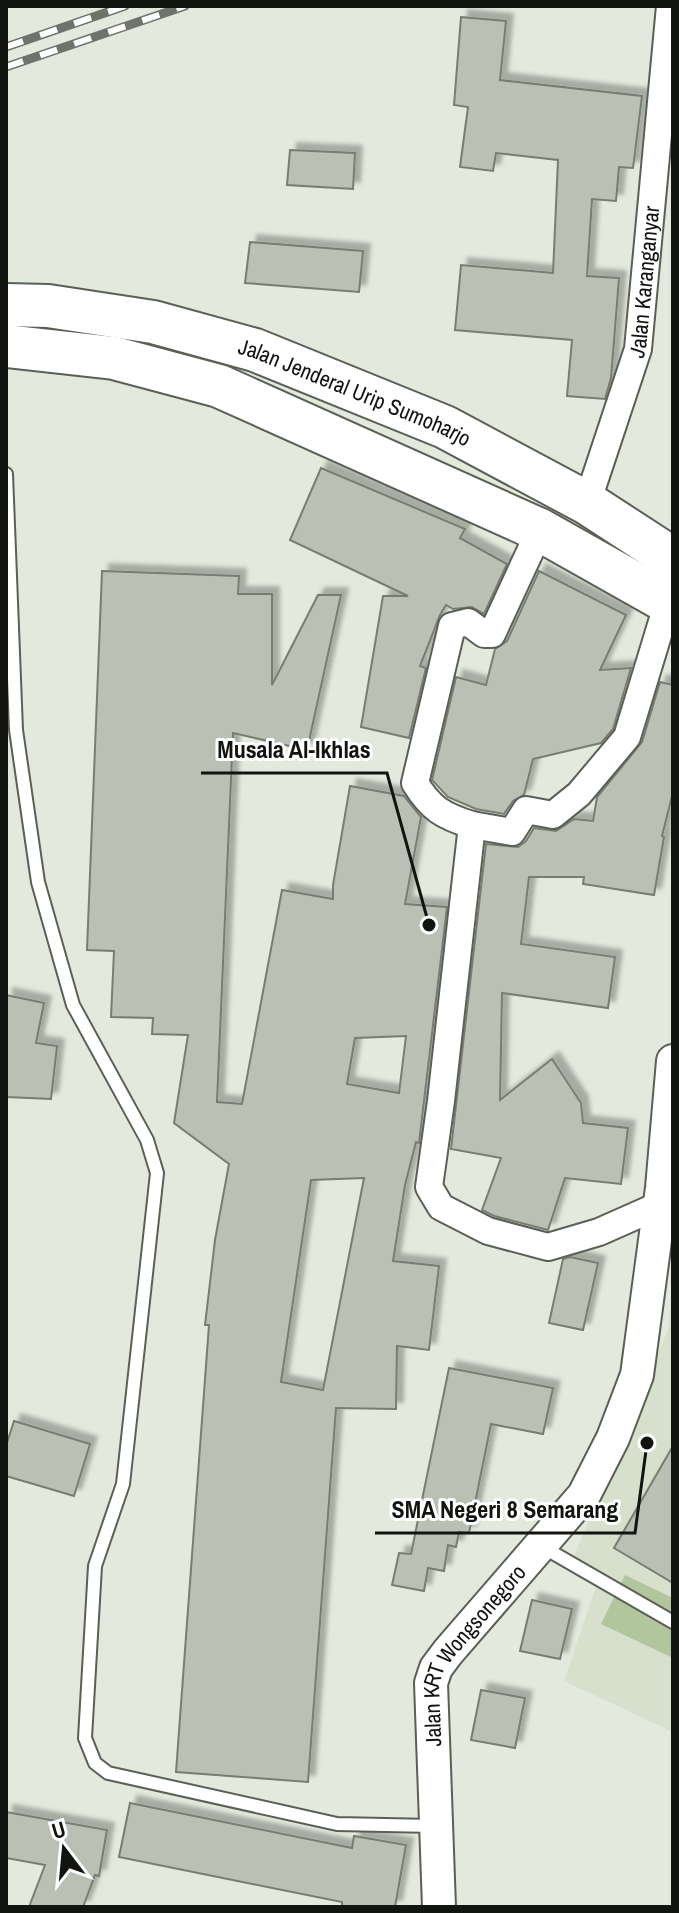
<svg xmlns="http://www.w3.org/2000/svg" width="679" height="1913" viewBox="0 0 679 1913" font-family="'Archivo Narrow',sans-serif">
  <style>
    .built { fill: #d6e0cc }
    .green { fill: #b2c69d }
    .building { fill: #bac1b4; stroke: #777d71; stroke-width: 2; fill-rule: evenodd; filter: url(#shadow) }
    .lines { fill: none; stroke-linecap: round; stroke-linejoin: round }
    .service-casing { stroke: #5a6055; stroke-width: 16 }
    .minor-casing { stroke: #5a6055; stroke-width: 30 }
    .tertiary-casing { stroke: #5a6055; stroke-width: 36 }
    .trunk-casing { stroke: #5a6055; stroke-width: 46 }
    .service { stroke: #fff; stroke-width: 12 }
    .minor { stroke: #fff; stroke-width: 26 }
    .tertiary { stroke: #fff; stroke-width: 32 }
    .trunk { stroke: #fff; stroke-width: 42 }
    .rail-casing { stroke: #6e736b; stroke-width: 9 }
    .rail { stroke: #fff; stroke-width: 6; stroke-dasharray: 18; stroke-linecap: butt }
    .labels { text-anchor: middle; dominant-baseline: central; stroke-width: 6; stroke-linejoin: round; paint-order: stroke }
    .street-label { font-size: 22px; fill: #121410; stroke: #fff }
    .leader { fill: none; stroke: #121410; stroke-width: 3 }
    .callout-dot { fill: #121410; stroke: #fff; stroke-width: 3 }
    .callout-label { font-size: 24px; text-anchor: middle; font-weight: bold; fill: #121410; stroke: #fff; stroke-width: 6; stroke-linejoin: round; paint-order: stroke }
  </style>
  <defs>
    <filter id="shadow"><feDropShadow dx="7" dy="-7" stdDeviation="2" flood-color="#0004"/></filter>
  </defs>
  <rect width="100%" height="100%" fill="#e3eadd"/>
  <polygon class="built" points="673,1289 673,1732 564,1681 600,1575 574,1556 668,1330"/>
  <polygon class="green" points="625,1575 673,1598 673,1658 601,1624"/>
  <g class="building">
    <polygon points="461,17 506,21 500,80 642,96 633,168 619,167 616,201 592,199 587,276 619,278 611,378 605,399 567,396 572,340 455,330 461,265 553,273 558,160 496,153 493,171 460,167 468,107 454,105"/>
    <polygon points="290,150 355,153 353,189 287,185"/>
    <polygon points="250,242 363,251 359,292 245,283"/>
    <polygon points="321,468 465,529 460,538 507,564 484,614 472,607 453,609 446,605 440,615 420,666 426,668 409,738 361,727 383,596 408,596 290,540"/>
    <path d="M102,571L239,576L238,594H272V685L318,595H341L307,750L233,733L217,1102L242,1104L282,890L333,899V885L350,786L404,796L421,817L405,904L447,907L419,1143L416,1142L405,1185L393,1261L439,1266L429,1350L397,1346L396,1409L336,1408L308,1782L176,1772L209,1325H205L215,1240L229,1164L174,1123L188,1035L152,1034L153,1018L111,1017L114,951L87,950ZM406,1036L399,1093L347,1084L355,1038ZM364,1178L323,1390L281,1382L311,1180Z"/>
    <polygon points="539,571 626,615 600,670 631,668 613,729 601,743 533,759 524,795 513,801 504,814 476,809 448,797 432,780 456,677 486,685 495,649 507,641"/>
    <polygon points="660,682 673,685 673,792 662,836 664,837 654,895 583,884 584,877 529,877 521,944 615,957 608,1008 502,993 500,1100 552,1059 581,1103 583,1123 628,1128 621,1184 565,1178 548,1230 494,1216 482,1210 501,1158 451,1149 486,844 518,847 526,841 534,828 556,831 574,819 593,821 597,797 642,742"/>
    <polygon points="6,995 44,1003 36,1043 57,1046 51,1099 6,1097"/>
    <polygon points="570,1257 598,1263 583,1330 549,1323 563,1259"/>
    <polygon points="449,1368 553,1388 543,1434 491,1424 469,1533 459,1532 456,1547 448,1545 444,1571 428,1568 424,1591 392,1585 399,1553 411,1554"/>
    <polygon points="14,1421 90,1444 74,1496 6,1476 6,1446"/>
    <polygon points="673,1446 673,1583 614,1548"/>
    <polygon points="532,1600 572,1609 560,1659 520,1651"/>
    <polygon points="481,1690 525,1698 515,1748 471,1740"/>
    <polygon points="130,1803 352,1848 354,1836 406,1845 395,1907 342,1907 342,1902 119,1857"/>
    <polygon points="6,1812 107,1830 99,1876 95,1875 83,1907 29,1907 45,1865 6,1858"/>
  </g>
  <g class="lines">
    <defs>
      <g id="service">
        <polyline points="6,474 16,730 38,882 73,1005 147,1140 157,1173 123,1484 95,1566 85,1738 95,1763 108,1773 337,1824 433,1826"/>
        <polyline points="541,1546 673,1622"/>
      </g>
      <g id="minor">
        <path id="s1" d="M587,503L638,349L670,6"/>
        <path d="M540,530L492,634H484L468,622L452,626L415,783C431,809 443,816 472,825L441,1101L429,1187L441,1207L488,1231L548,1247L599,1232L660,1205"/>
        <polyline points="472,825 512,832 526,810 553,815 579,794 627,737 668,602"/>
      </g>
      <g id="tertiary">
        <path id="s2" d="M439,1907L431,1683L436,1668L448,1652L584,1495L613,1438L637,1375L662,1188L673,1061"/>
      </g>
      <g id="trunk">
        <path id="s3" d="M6,305L48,306L153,322L255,350L445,427L587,503L673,559"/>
        <polyline points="6,346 114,358 219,386 540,530 673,605"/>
      </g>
    </defs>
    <use href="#service" class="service-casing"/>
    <use href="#minor" class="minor-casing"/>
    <use href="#tertiary" class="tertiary-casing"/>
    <use href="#trunk" class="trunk-casing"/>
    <use href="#service" class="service"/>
    <use href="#minor" class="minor"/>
    <use href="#tertiary" class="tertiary"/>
    <use href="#trunk" class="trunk"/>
    <defs>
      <g id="rail">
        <polyline points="6,47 125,6"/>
        <polyline points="6,67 185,6"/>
      </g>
    </defs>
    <use href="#rail" class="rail-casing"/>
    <use href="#rail" class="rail"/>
  </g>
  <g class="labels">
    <g class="street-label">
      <text stroke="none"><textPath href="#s1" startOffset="230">Jalan Karanganyar</textPath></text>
      <text stroke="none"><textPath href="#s3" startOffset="362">Jalan Jenderal Urip Sumoharjo</textPath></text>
      <text stroke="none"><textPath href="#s2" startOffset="266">Jalan KRT Wongsonegoro</textPath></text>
    </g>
  </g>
  <path class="leader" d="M429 925L387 773H201M647 1443L635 1533H375"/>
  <g class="callout-dot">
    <circle cx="429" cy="925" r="8"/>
    <circle cx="647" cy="1443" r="8"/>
  </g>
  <g class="callout-label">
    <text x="294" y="758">Musala Al-Ikhlas</text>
    <text x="505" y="1518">SMA Negeri 8 Semarang</text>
  </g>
  <rect width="679" height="1913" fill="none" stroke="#121410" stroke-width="16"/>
  <g transform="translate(64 1849) rotate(344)" stroke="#ffffff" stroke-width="6" paint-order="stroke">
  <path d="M0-6L14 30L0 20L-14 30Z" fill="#121410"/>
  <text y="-12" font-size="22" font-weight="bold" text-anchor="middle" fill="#121410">U</text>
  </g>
</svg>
